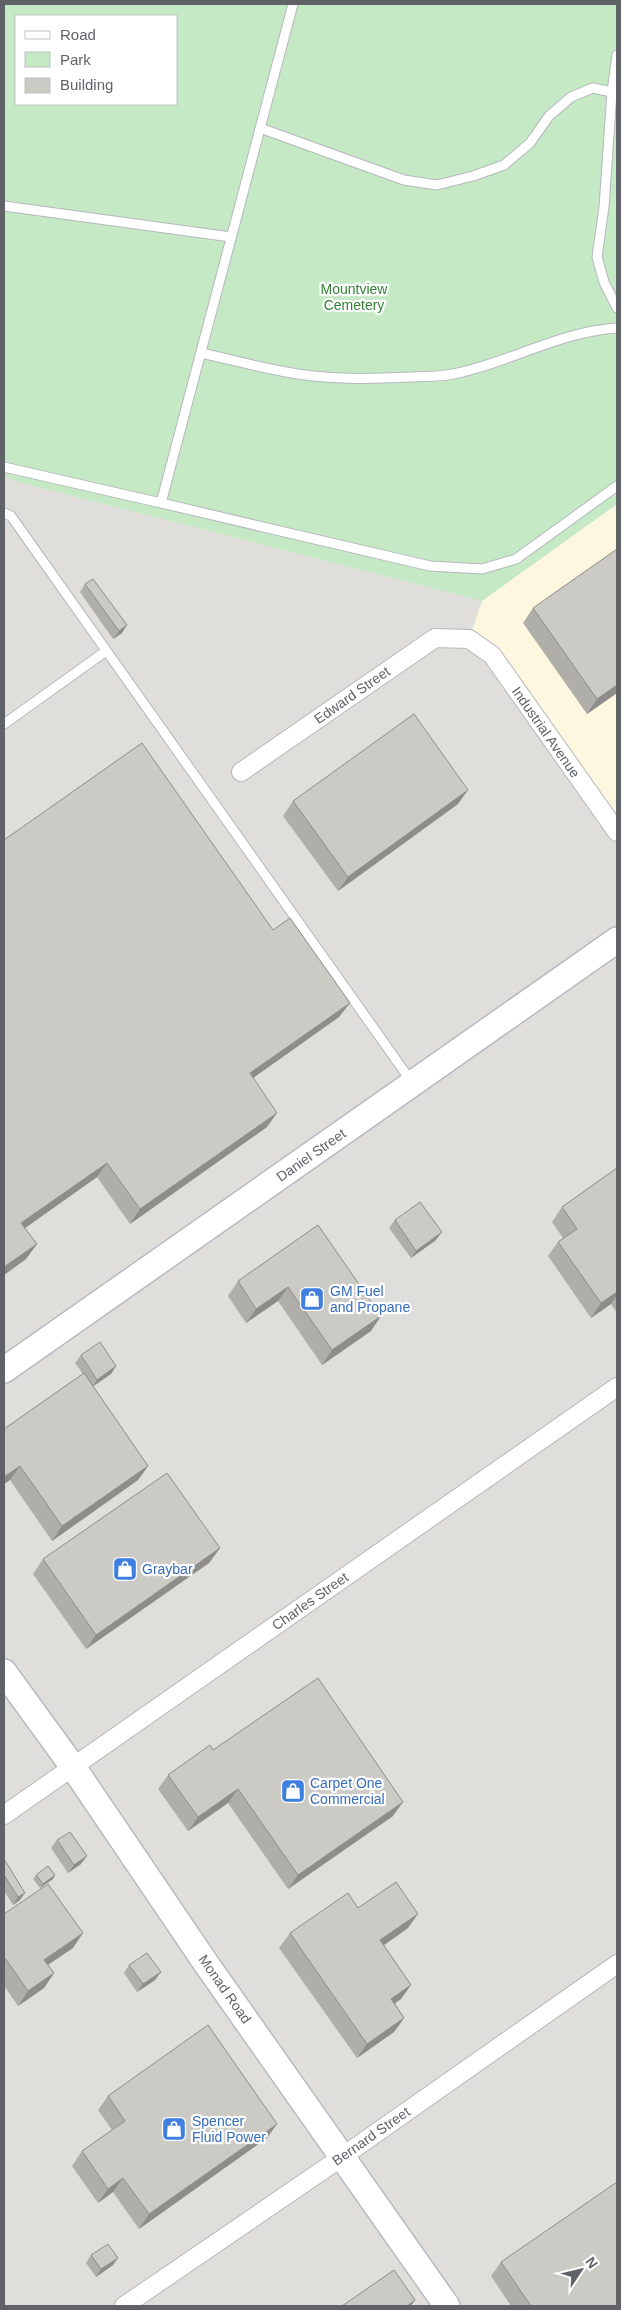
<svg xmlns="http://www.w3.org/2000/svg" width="621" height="2310" viewBox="0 0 621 2310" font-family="Helvetica,sans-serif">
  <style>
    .commercial { fill: #fef7e0 }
    .industrial { fill: #e0deda }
    .green { fill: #c5e8c5; fill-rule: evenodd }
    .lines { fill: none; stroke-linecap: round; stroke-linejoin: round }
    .lane-casing { stroke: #b5b8bc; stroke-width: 11 }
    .street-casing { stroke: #b5b8bc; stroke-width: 20 }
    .secondary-casing { stroke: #b6babf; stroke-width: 28 }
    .lane { stroke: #fff; stroke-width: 9 }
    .street { stroke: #fff; stroke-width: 18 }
    .secondary { stroke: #fff; stroke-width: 25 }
    .wall { fill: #afaea9 }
    .shaded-wall { fill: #8f8d8a }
    .building { fill: #cccac5; stroke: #8f8d8a }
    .labels { text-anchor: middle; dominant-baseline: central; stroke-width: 4.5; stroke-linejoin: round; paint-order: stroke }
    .park-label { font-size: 14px; fill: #348238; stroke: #fff }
    .street-label { font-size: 14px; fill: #5f6368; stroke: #fff }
    .shop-label { font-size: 14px; fill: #366cbe; stroke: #fff; text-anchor: start }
  </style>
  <rect width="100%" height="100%" fill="#f1efe8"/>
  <polygon class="commercial" points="617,504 617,833 469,639 482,601"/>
  <polygon class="industrial" points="4,476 22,483 482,601 469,639 617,833 617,2306 4,2306"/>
  <path class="green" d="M4,4H617V504L482,601L22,483L4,476ZM16,16H176V104H16Z"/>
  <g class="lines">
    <defs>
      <g id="lane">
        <polyline points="293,4 161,503 430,566 482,569 516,559 617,486"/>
        <polyline points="616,93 612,92 617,55"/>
        <polyline points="260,128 404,180 437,185 473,176 504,165 530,143 549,116 571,97 593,88 612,92 604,207 597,257 604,282 617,308"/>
        <polyline points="4,206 231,237"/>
        <path d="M201,353C229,359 257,367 286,372C327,380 370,379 411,377C425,376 440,377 453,374C510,363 557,332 617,328"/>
        <polyline points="4,467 161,503"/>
        <polyline points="4,513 11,516 411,1081"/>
        <polyline points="4,724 106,651"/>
      </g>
      <g id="street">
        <polyline points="241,772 435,638 469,639 492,655 617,832"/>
        <polyline points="4,1815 617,1387"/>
        <polyline points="124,2306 342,2157 617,1964"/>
      </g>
      <g id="secondary">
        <polyline points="4,1370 617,940"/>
        <polyline points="4,1672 73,1767 205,1962 447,2306"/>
      </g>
    </defs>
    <use href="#lane" class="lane-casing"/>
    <use href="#street" class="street-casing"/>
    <use href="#secondary" class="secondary-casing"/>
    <use href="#lane" class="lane"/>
    <use href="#street" class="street"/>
    <use href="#secondary" class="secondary"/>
  </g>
  <g class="wall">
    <polygon points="85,584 122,633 113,639 80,592"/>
    <polygon points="533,608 617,693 587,714 523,623"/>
    <polygon points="293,801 458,804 338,891 283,816"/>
    <polygon points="4,840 273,930 339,1017 253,1078 267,1127 130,1224 97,1177 25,1228 37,1244 26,1259 4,1275"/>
    <polygon points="617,1168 617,1313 611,1304 591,1318 548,1256 558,1242 563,1238 552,1222 562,1207"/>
    <polygon points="395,1220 436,1240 411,1258 389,1228"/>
    <polygon points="318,1225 371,1331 322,1365 278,1301 246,1323 228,1296 238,1281"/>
    <polygon points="81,1355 116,1366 111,1374 93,1386 148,1466 138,1480 52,1541 10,1480 4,1484 4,1429 83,1374 75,1363"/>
    <polygon points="220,1548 209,1563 86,1649 33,1574 43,1559"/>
    <polygon points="213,1750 393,1816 288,1889 228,1803 188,1831 158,1789 168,1775"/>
    <polygon points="57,1840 81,1864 68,1873 51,1848"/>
    <polygon points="4,1859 20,1900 13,1905 4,1891"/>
    <polygon points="36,1875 55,1875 53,1879 40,1888 33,1879"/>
    <polygon points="358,1908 408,1928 384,1945 411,1985 401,1999 395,2003 404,2018 394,2032 357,2058 279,1948 290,1933"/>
    <polygon points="4,1914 73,1948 48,1965 54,1973 44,1988 18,2006 4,1986"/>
    <polygon points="129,1965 155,1980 137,1992 124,1973"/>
    <polygon points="108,2096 267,2138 139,2229 113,2192 98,2203 72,2166 82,2151 112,2130 98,2110"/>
    <polygon points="91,2255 113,2265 96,2277 86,2263"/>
    <polygon points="501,2262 617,2306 511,2306 491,2276"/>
  </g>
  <g class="shaded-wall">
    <polygon points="127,625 122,633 113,639 119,631"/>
    <polygon points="617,685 617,693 587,714 597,699"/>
    <polygon points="468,790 458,804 338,891 348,877"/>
    <polygon points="350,1003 339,1017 239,1088 250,1073"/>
    <polygon points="277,1113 267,1127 130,1224 140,1209"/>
    <polygon points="107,1163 97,1177 11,1238 21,1223"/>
    <polygon points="442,1232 436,1240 411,1258 416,1251"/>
    <polygon points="37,1244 26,1259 4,1275 4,1267"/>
    <polygon points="288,1287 278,1301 246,1323 256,1309"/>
    <polygon points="617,1292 617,1295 611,1304 591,1318 601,1303"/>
    <polygon points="381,1316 371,1331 322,1365 332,1350"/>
    <polygon points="116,1366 111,1374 92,1387 97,1380"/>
    <polygon points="20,1466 10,1480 4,1484 4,1477"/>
    <polygon points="148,1466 138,1480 52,1541 62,1526"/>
    <polygon points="220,1548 209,1563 86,1649 96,1635"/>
    <polygon points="238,1789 228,1803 188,1831 198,1817"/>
    <polygon points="403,1802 393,1816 288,1889 298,1875"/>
    <polygon points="87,1856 81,1864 68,1873 74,1865"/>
    <polygon points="55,1875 53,1879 40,1888 43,1884"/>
    <polygon points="25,1893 20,1900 13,1905 18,1897"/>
    <polygon points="418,1914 408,1928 370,1955 380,1940"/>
    <polygon points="83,1933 73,1948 34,1974 44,1960"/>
    <polygon points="161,1972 155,1980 137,1992 143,1984"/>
    <polygon points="54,1973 44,1988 18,2006 28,1991"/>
    <polygon points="411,1985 401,1999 381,2013 391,1999"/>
    <polygon points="404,2018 394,2032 357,2058 367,2044"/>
    <polygon points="277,2124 267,2138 139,2229 149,2214"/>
    <polygon points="123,2178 113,2192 98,2203 108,2189"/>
    <polygon points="118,2258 113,2265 96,2277 101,2269"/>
    <polygon points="415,2300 411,2306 407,2306"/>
  </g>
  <g class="building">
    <polygon points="617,549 617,685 597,699 533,608"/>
    <polygon points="93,579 127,625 119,631 85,584"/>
    <polygon points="414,714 468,790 348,877 293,801"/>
    <polygon points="142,743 273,930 290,918 350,1003 250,1073 277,1113 140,1209 107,1163 21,1223 37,1244 4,1267 4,840"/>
    <polygon points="617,1168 617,1292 601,1303 558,1242 577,1229 562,1207"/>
    <polygon points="420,1202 442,1232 416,1251 395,1220"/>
    <polygon points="318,1225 381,1316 332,1350 288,1287 256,1309 238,1281"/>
    <polygon points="100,1342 116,1366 97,1380 81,1355"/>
    <polygon points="84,1373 148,1466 62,1526 20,1466 4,1477 4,1429"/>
    <polygon points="167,1473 220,1548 96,1635 43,1559"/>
    <polygon points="318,1678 403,1802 298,1875 238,1789 198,1817 168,1775 210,1745 213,1750"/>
    <polygon points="70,1832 87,1856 74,1865 57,1840"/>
    <polygon points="4,1859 25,1893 18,1897 4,1875"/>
    <polygon points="48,1866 55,1875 43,1884 36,1875"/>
    <polygon points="396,1882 418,1914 380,1940 411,1985 391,1999 404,2018 367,2044 290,1933 348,1893 358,1908"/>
    <polygon points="48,1884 83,1933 44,1960 54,1973 28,1991 5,1958 4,1959 4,1914"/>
    <polygon points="147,1953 161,1972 143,1984 129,1965"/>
    <polygon points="208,2025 277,2124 149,2214 123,2178 108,2189 82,2151 125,2121 108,2096"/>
    <polygon points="617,2182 617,2306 531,2306 501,2262"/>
    <polygon points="108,2244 118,2258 101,2269 91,2255"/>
    <polygon points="394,2270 415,2300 407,2306 342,2306"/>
  </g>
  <defs>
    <symbol id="shop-square" viewBox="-11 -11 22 22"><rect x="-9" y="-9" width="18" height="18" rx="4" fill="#3f7fe0" stroke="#fff"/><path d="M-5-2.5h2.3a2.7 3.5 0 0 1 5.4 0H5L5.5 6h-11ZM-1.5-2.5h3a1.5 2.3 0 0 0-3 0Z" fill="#fff"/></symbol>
  </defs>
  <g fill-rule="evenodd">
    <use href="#shop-square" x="298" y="1285" width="28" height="28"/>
    <use href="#shop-square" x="111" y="1555" width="28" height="28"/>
    <use href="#shop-square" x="279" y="1777" width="28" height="28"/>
    <use href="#shop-square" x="160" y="2115" width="28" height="28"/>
  </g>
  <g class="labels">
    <g class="park-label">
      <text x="354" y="289">Mountview<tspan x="354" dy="16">Cemetery</tspan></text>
    </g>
    <g class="street-label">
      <text transform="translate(352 695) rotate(-35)">Edward Street</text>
      <text transform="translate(546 732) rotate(55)">Industrial Avenue</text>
      <text transform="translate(311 1155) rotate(-35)">Daniel Street</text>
      <text transform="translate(310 1601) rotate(-35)">Charles Street</text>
      <text transform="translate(225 1989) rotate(55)">Monad Road</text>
      <text transform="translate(371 2136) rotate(-35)">Bernard Street</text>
    </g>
    <g class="shop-label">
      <text x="330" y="1291">GM Fuel<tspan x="330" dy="16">and Propane</tspan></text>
      <text x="142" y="1569">Graybar</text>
      <text x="310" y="1783">Carpet One<tspan x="310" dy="16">Commercial</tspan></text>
      <text x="192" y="2121">Spencer<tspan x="192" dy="16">Fluid Power</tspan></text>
    </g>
  </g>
  <rect width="621" height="2310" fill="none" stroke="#5f6368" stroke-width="10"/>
  <rect x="15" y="15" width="162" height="90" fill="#ffffff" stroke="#bfc1c3"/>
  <rect x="25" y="31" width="25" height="8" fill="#ffffff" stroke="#bfc1c3"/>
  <text x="60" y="40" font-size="15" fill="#5f6368">Road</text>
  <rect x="25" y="52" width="25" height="15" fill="#c5e8c5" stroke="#bfc1c3"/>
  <text x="60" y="65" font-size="15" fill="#5f6368">Park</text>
  <rect x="25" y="78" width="25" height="15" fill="#cccac5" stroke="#bfc1c3"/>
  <text x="60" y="90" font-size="15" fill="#5f6368">Building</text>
  <g transform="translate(581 2270) rotate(55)" stroke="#ffffff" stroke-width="4" paint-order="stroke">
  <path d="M0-4L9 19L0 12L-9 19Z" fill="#5f6368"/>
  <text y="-8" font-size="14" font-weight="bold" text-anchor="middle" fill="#5f6368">N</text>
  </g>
</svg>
